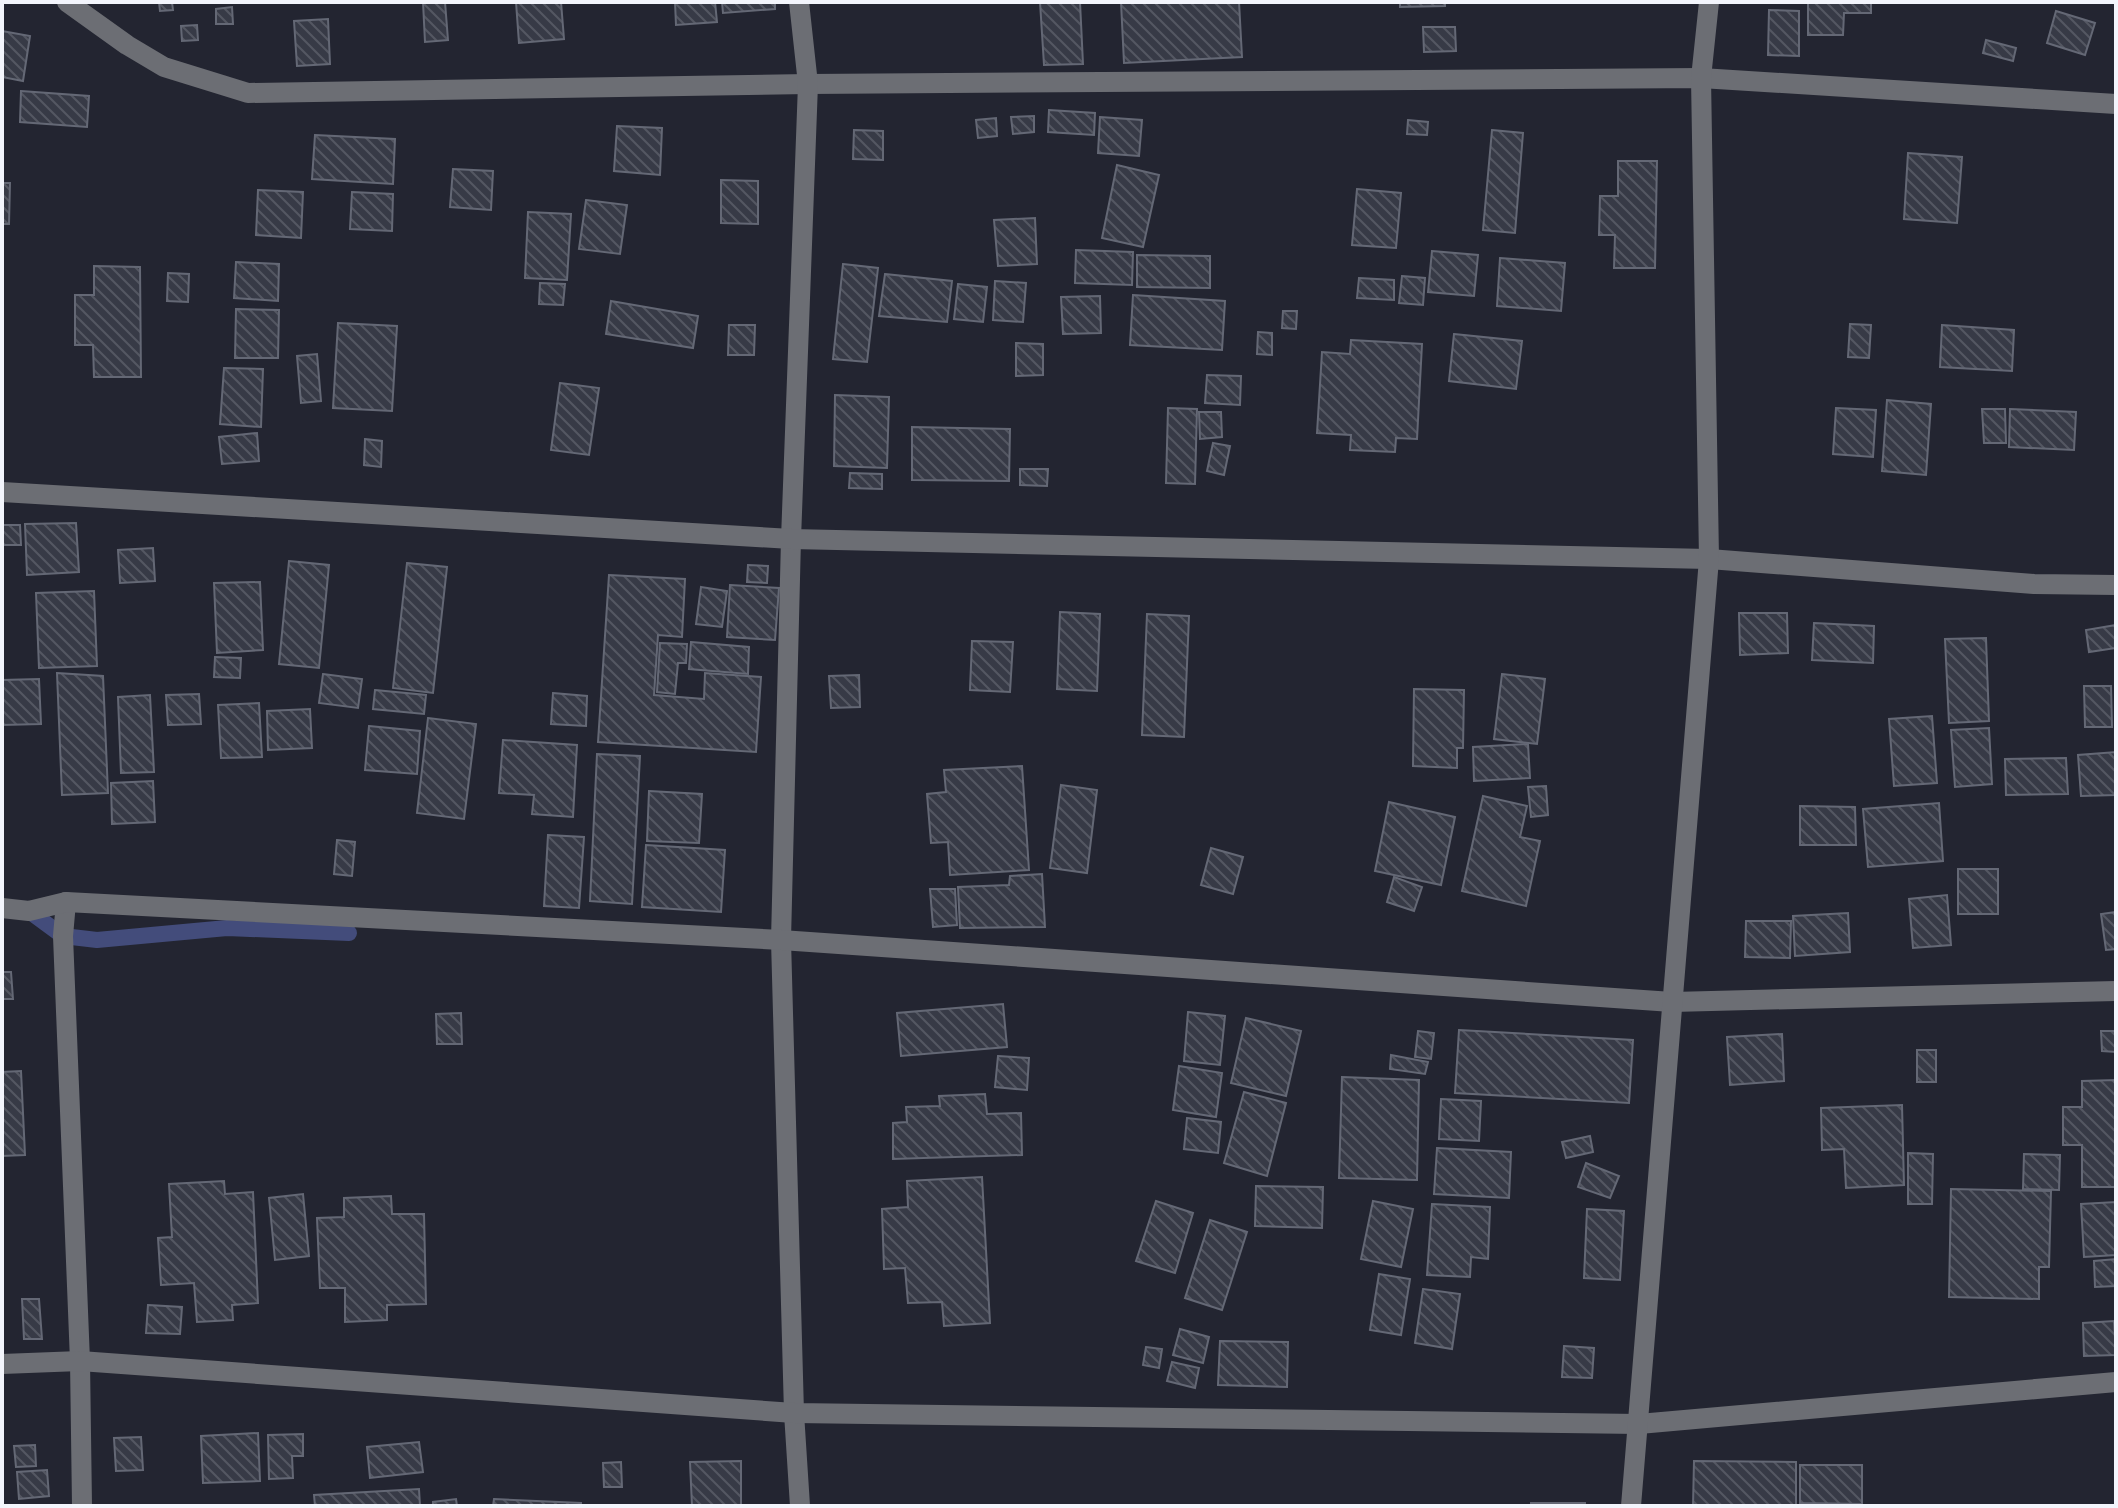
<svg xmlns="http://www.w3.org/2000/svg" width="2118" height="1508" viewBox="0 0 2118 1508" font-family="'Source Sans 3',sans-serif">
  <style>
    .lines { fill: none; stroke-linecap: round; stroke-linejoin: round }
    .stream { stroke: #434c7b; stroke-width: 16 }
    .building { fill: url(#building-back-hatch); stroke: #646875; stroke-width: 2 }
    .street { stroke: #6c6e74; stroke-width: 20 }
  </style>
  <defs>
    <pattern id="building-back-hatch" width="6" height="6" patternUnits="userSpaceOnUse" patternTransform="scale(2)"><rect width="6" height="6" fill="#373a46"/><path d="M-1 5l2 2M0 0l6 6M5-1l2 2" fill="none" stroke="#545762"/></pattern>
  </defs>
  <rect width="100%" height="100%" fill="#232531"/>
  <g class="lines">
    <polyline class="stream" points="24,910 29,911 63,936 97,940 227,928 349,933"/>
  </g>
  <g class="building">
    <polygon points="159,2 172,2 173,10 160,11"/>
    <polygon points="423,2 445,2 448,40 425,42"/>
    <polygon points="516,2 561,2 564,39 519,43"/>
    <polygon points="675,2 715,2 717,22 676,25"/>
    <polygon points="722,2 775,2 775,9 723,13"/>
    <polygon points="1040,2 1080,2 1083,64 1044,65"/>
    <polygon points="1121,2 1239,2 1242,57 1124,63"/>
    <polygon points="1400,2 1445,2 1445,6 1400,7"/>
    <polygon points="1808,2 1871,2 1871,13 1844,13 1843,35 1808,35"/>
    <polygon points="232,7 233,24 216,24 216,9"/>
    <polygon points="1769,10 1799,11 1799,56 1768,55"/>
    <polygon points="2056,11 2095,23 2085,55 2047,43"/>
    <polygon points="328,19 330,64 297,66 294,21"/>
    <polygon points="197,25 198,40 182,41 181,26"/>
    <polygon points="1423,27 1455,27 1456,51 1424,52"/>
    <polygon points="2,31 30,36 23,81 2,77"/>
    <polygon points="1986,40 2016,48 2013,61 1983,53"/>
    <polygon points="21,91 89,96 87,127 20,122"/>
    <polygon points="1049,110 1095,113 1094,135 1048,132"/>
    <polygon points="1034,116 1034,132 1013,134 1011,117"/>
    <polygon points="1100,117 1142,120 1139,156 1098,153"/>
    <polygon points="996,118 997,136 978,138 976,120"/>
    <polygon points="1408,120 1428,122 1427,135 1407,134"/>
    <polygon points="617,126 662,128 660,175 614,171"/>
    <polygon points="854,130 883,131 883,160 853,159"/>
    <polygon points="1492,130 1523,133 1515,233 1483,230"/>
    <polygon points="315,135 395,139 393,184 312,179"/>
    <polygon points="1908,153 1962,157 1957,223 1904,219"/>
    <polygon points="1618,161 1657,161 1655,268 1614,268 1615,235 1599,235 1600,196 1618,196"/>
    <polygon points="1117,165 1159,175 1143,247 1102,238"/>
    <polygon points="453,169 493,171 491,210 450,207"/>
    <polygon points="721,180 758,181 758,224 721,223"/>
    <polygon points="2,183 10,183 9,224 2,224"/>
    <polygon points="1357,189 1401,193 1396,248 1352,245"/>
    <polygon points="258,190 303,192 301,238 256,235"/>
    <polygon points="352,192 393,194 392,231 350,229"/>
    <polygon points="586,200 627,205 620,254 579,249"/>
    <polygon points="528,212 571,214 567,280 525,278"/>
    <polygon points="1035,218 1037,264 998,266 994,220"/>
    <polygon points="1076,250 1133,252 1132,285 1075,283"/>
    <polygon points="1432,251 1478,255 1474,296 1428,292"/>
    <polygon points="1137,255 1210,256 1210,288 1137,287"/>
    <polygon points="1500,258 1565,263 1561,311 1497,306"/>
    <polygon points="236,262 279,264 278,301 234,298"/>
    <polygon points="843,264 878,268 867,362 833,359"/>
    <polygon points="94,266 140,267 141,377 94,377 93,345 75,345 75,295 94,295"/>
    <polygon points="168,273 189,274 188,302 167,301"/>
    <polygon points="885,274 952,281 947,322 879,316"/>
    <polygon points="1402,276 1425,278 1423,305 1399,303"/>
    <polygon points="1359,278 1394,280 1394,300 1357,298"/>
    <polygon points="995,281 1026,283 1023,322 993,320"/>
    <polygon points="540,283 565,284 563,305 539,304"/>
    <polygon points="958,284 987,287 983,322 954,319"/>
    <polygon points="1133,295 1225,301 1222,350 1130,345"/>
    <polygon points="1100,296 1101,333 1063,334 1061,297"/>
    <polygon points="611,301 698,316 693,348 606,334"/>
    <polygon points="236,309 279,310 278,358 235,358"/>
    <polygon points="1283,311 1297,311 1296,329 1282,328"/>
    <polygon points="338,323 397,326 392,411 333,408"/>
    <polygon points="1850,324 1871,325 1869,358 1848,357"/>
    <polygon points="729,325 755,325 754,355 728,355"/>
    <polygon points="1942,325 2014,330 2012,371 1940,367"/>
    <polygon points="1258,332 1272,333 1272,355 1257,354"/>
    <polygon points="1454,334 1522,341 1516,389 1449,381"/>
    <polygon points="1351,340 1422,344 1417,439 1396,438 1395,452 1350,450 1351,435 1317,433 1322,352 1350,354"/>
    <polygon points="1016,343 1043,344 1043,375 1016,376"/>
    <polygon points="317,354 321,401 301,403 297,356"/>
    <polygon points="224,368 263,369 261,427 220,424"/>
    <polygon points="1207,375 1241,376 1240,405 1205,403"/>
    <polygon points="560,383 599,388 589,455 551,450"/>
    <polygon points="835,395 889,397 887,468 834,466"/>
    <polygon points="1887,400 1931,404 1926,475 1882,471"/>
    <polygon points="1168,408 1197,409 1195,484 1166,483"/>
    <polygon points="1836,408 1876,410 1873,457 1833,454"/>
    <polygon points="1982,409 2005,409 2006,443 1984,443"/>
    <polygon points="2010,409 2076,412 2074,450 2009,447"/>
    <polygon points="1199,412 1221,412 1222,437 1200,439"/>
    <polygon points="912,427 1010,429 1009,481 912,480"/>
    <polygon points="257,433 259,461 222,464 219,437"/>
    <polygon points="365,439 382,441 381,467 364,465"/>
    <polygon points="1213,443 1230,446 1224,475 1207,471"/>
    <polygon points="1020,469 1048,469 1047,486 1020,485"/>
    <polygon points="850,473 882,474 882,489 849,488"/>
    <polygon points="76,523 79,572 27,575 25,524"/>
    <polygon points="2,525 20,525 21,545 2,545"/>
    <polygon points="153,548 155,581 120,583 118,550"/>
    <polygon points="289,561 329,565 319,668 279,664"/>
    <polygon points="407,563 447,567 433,693 393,688"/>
    <polygon points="748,565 768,566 767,583 747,582"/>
    <polygon points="609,575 685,579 682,637 658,635 654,695 704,699 705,673 761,677 756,752 598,742"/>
    <polygon points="260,582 263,650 217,653 214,583"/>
    <polygon points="730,585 779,588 775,640 727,637"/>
    <polygon points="701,587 727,591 722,627 696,624"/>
    <polygon points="94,591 97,666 39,668 36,593"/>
    <polygon points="1060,612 1100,614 1097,691 1057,689"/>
    <polygon points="1739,613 1787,613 1788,653 1740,655"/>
    <polygon points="1147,614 1189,616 1184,737 1142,735"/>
    <polygon points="1814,623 1874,626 1873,663 1812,660"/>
    <polygon points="2116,625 2116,648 2089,652 2086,630"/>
    <polygon points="1986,638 1989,721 1949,723 1945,639"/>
    <polygon points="972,641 1013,642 1010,692 970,690"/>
    <polygon points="691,642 749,647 748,674 689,669"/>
    <polygon points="660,643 687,644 686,663 678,663 675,694 657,692"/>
    <polygon points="215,657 241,658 240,678 214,677"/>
    <polygon points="57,673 103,676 108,793 62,795"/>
    <polygon points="323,674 362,679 358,708 319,703"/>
    <polygon points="1502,674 1545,679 1537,744 1494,739"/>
    <polygon points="859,675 860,707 831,708 829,676"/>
    <polygon points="39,679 41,724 2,725 2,680"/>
    <polygon points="2084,686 2111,686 2112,727 2085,727"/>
    <polygon points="1414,689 1464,690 1463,748 1457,748 1457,768 1413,766"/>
    <polygon points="375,690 426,695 424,714 373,709"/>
    <polygon points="553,693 587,696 586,726 551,724"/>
    <polygon points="199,694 201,724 168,725 166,695"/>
    <polygon points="150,695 154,772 121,773 118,697"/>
    <polygon points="259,703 262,757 221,758 218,705"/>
    <polygon points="310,709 312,748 268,750 267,711"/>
    <polygon points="1932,716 1937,783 1894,786 1889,719"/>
    <polygon points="428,718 476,724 464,819 417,813"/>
    <polygon points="369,726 420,731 417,774 365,770"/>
    <polygon points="1989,728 1992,784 1955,787 1951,730"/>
    <polygon points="503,740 577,745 573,817 532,814 534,795 499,793"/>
    <polygon points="1528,744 1530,778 1474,781 1473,747"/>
    <polygon points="2116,752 2116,795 2081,796 2078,755"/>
    <polygon points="597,754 640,756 632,904 590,901"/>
    <polygon points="2066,758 2068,794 2006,795 2005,759"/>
    <polygon points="1022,766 1029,870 950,875 948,842 931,843 927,794 946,792 944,770"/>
    <polygon points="153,781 155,822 112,824 111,783"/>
    <polygon points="1061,785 1097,790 1087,873 1050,868"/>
    <polygon points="1546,786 1548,815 1531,817 1528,787"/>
    <polygon points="649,791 702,794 699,843 647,841"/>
    <polygon points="1483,796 1527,806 1520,837 1540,841 1526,906 1462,891"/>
    <polygon points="1389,802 1455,817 1441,885 1375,871"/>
    <polygon points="1939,803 1943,861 1868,867 1863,809"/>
    <polygon points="1800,806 1855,807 1856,845 1800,845"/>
    <polygon points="548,835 584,837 579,908 544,906"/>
    <polygon points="337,840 355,842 352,876 334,874"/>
    <polygon points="646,845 725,850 721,912 642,907"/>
    <polygon points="1211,848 1243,857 1233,894 1201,885"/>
    <rect x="1958" y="869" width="40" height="45"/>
    <polygon points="1042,874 1045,927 960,928 958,887 1009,885 1010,876"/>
    <polygon points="1394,877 1422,887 1414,911 1387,902"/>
    <polygon points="930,889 955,889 957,925 933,927"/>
    <polygon points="1947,895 1951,945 1913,948 1909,899"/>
    <polygon points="2116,912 2116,949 2106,950 2101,914"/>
    <polygon points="1848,913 1850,952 1795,956 1793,916"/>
    <polygon points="1746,921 1791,921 1790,958 1745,957"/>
    <polygon points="2,972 11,972 13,999 2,999"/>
    <polygon points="1003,1004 1007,1047 901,1056 897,1013"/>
    <polygon points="1188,1012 1225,1016 1220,1065 1184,1061"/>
    <polygon points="461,1013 462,1044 437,1044 436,1014"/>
    <polygon points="1246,1018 1301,1031 1286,1096 1231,1083"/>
    <polygon points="1459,1030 1633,1040 1629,1103 1455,1093"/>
    <polygon points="1418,1031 1434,1033 1431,1059 1415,1057"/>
    <polygon points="2101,1031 2116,1031 2116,1052 2102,1051"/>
    <polygon points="1782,1034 1784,1081 1730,1085 1727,1037"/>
    <rect x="1917" y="1050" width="19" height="32"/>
    <polygon points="1391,1055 1428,1062 1425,1074 1390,1069"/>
    <polygon points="998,1056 1029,1058 1027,1090 995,1087"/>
    <polygon points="1179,1066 1222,1073 1216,1117 1173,1110"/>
    <polygon points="21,1071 25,1155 2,1156 2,1072"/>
    <polygon points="1342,1077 1419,1080 1417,1180 1339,1178"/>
    <polygon points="2116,1080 2116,1187 2082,1187 2082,1145 2063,1145 2063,1107 2082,1107 2082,1081"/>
    <polygon points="1244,1092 1286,1103 1267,1176 1224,1163"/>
    <polygon points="985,1094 987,1114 1021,1113 1022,1155 893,1159 893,1123 907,1122 906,1107 940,1106 939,1096"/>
    <polygon points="1441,1099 1481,1101 1479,1141 1439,1139"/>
    <polygon points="1902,1105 1904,1185 1846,1188 1844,1149 1822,1150 1821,1108"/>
    <polygon points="1187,1118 1221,1122 1218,1153 1184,1149"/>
    <polygon points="1590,1136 1593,1152 1566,1158 1562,1142"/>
    <polygon points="1437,1148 1511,1152 1509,1198 1434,1194"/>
    <polygon points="1908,1153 1933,1154 1932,1204 1908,1204"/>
    <polygon points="2024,1154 2060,1155 2059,1190 2023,1189"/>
    <polygon points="1586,1163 1619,1176 1610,1198 1578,1187"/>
    <polygon points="982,1177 990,1323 944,1326 942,1302 908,1303 905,1268 884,1269 882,1209 908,1207 907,1181"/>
    <polygon points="224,1181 225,1194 253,1192 258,1303 232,1305 233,1320 197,1322 194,1283 161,1285 158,1238 172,1237 169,1184"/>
    <polygon points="1256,1186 1323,1187 1322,1228 1255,1226"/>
    <polygon points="1951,1189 2051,1191 2049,1267 2039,1267 2039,1299 1949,1297"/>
    <polygon points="303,1194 309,1256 275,1260 269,1198"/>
    <polygon points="391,1196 392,1214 424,1214 426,1304 387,1305 387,1320 345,1322 345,1288 320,1288 317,1218 344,1217 344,1198"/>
    <polygon points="1156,1201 1193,1213 1175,1273 1136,1261"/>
    <polygon points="1373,1201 1413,1209 1401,1267 1361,1259"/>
    <polygon points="2116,1202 2116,1255 2084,1257 2081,1204"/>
    <polygon points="1432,1204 1490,1207 1488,1259 1471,1257 1470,1277 1427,1275"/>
    <polygon points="1587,1209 1624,1211 1620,1280 1584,1278"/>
    <polygon points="1210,1220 1247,1232 1222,1310 1185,1298"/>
    <polygon points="2116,1259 2116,1286 2095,1287 2094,1261"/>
    <polygon points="1379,1274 1410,1279 1401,1335 1370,1330"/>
    <polygon points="1423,1289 1460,1294 1452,1349 1415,1343"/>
    <polygon points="22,1299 39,1299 42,1339 24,1339"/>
    <polygon points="148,1305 182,1307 180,1334 146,1333"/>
    <polygon points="2114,1321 2116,1355 2084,1356 2083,1323"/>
    <polygon points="1180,1329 1209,1337 1203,1363 1173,1355"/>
    <polygon points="1220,1341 1288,1342 1287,1387 1218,1385"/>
    <polygon points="1564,1346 1594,1348 1592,1378 1562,1377"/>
    <polygon points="1146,1347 1162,1349 1159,1368 1143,1365"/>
    <polygon points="1172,1362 1199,1368 1195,1388 1167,1381"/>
    <polygon points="258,1433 260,1481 203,1483 201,1436"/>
    <polygon points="303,1434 303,1456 292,1456 293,1478 269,1479 268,1435"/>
    <polygon points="141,1437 143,1470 116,1471 114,1438"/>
    <polygon points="419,1442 423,1472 370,1478 367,1447"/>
    <polygon points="35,1445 36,1466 16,1467 14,1446"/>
    <polygon points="741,1461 741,1506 692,1506 690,1462"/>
    <polygon points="1694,1461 1796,1462 1796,1506 1693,1506"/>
    <polygon points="621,1462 622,1487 604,1487 603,1463"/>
    <polygon points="1800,1465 1862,1465 1862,1504 1800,1503"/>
    <polygon points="47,1470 49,1496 19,1499 17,1472"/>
    <polygon points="419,1489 420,1506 315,1506 314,1495"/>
    <polygon points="456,1499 457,1506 433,1506 433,1502"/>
    <polygon points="494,1499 581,1503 581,1506 493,1506"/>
    <rect x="1531" y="1503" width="54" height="3"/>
  </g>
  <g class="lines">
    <g class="street">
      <polyline points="67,2 127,45 164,67 248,93 808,84 1701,78 2116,104"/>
      <polyline points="799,2 808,84 791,539 781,940 794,1413 800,1506"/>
      <polyline points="2,492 791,539 1709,559 2034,584 2116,585"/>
      <polyline points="66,902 63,936 80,1361 82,1506"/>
      <polyline points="2,908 29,911 66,902 781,940 1672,1002 2116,991"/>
      <polyline points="2,1364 80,1361 794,1413 1639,1424 2116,1382"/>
      <polyline points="1631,1506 1709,559 1701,78 1709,2"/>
    </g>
  </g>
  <rect width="2118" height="1508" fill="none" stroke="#f3f5fc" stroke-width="8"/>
</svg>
